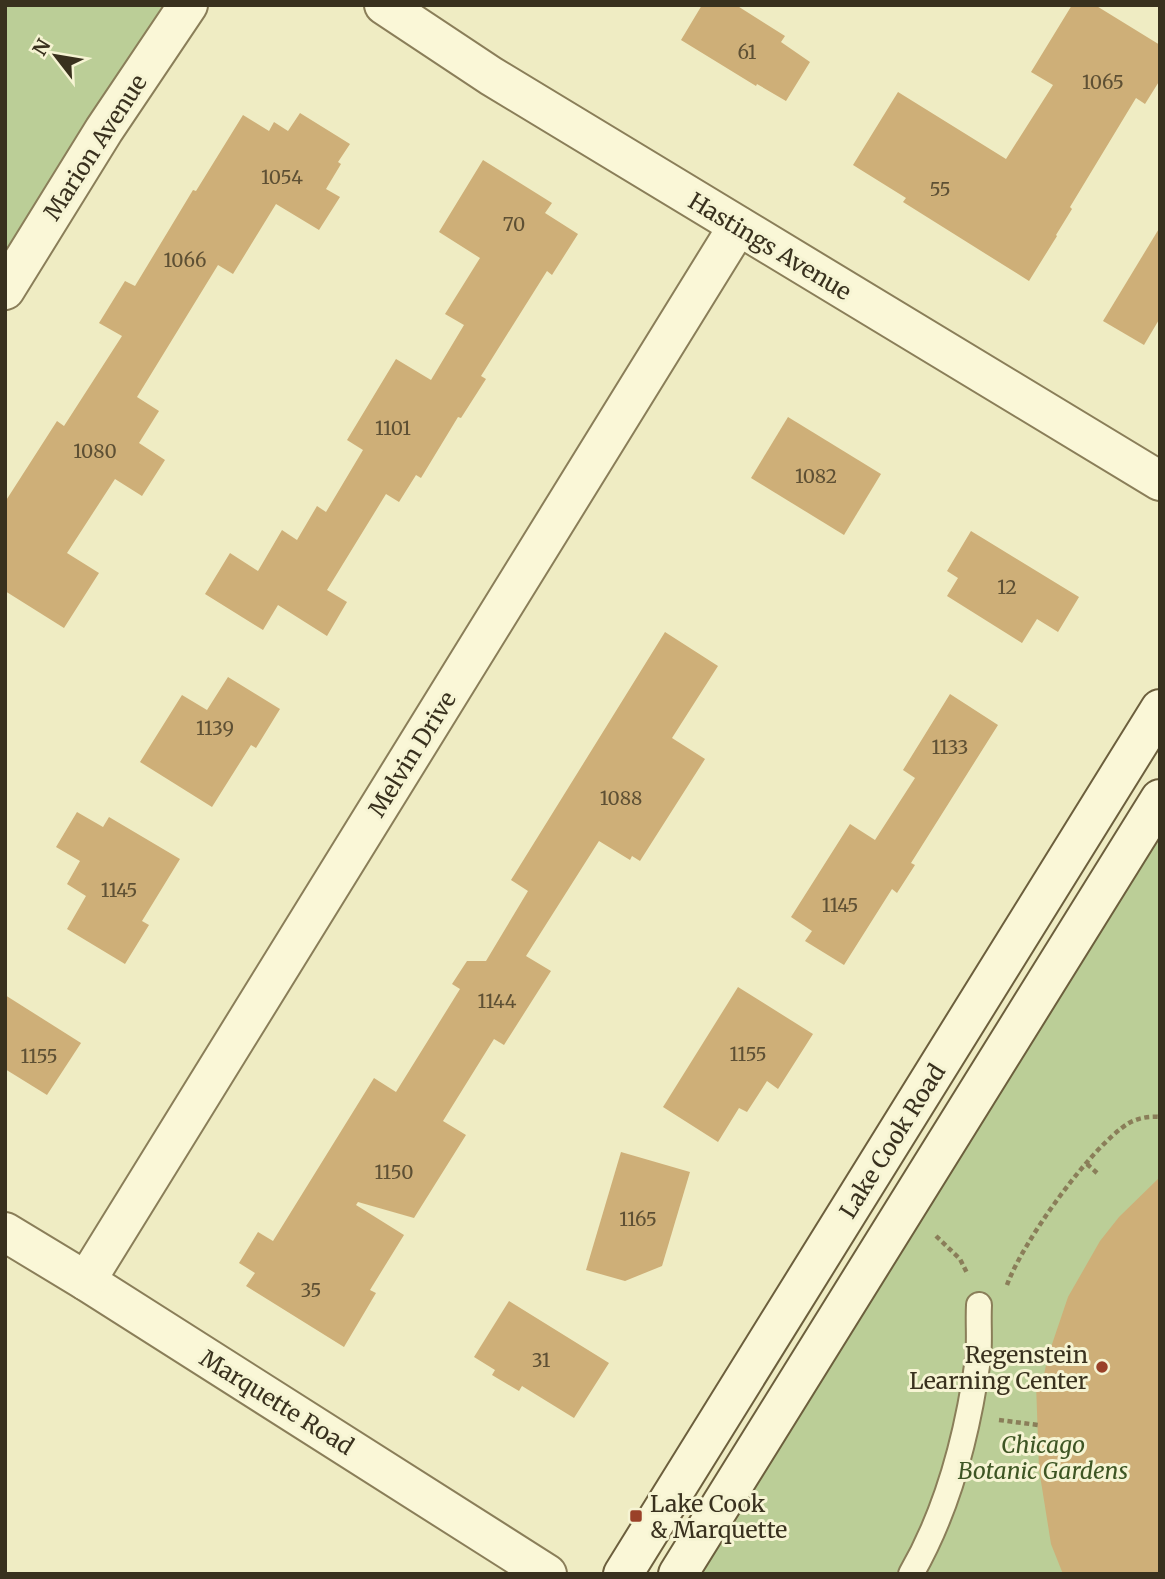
<svg xmlns="http://www.w3.org/2000/svg" width="1165" height="1579" viewBox="0 0 1165 1579" font-family="Merriweather,serif">
  <style>
    .green { fill: #bbce97 }
    .building { fill: #ceaf78 }
    .lines { fill: none; stroke-linecap: round; stroke-linejoin: round }
    .service-casing { stroke: #8a7e59; stroke-width: 28 }
    .minor-casing { stroke: #8a7e59; stroke-width: 42 }
    .secondary-casing { stroke: #6c5f3d; stroke-width: 42 }
    .path { stroke: #8a7e59; stroke-width: 4.5; stroke-dasharray: 5 3.5; stroke-linecap: butt }
    .service { stroke: #faf7d7; stroke-width: 24 }
    .minor { stroke: #faf7d7; stroke-width: 38 }
    .secondary { stroke: #faf7d7; stroke-width: 38 }
    .poi-dot { fill: #9a4128; stroke: #f6f4d3; stroke-width: 2.5 }
    .labels { text-anchor: middle; dominant-baseline: central; stroke-width: 6; stroke-linejoin: round; paint-order: stroke }
    .number-label { font-size: 19px; fill: #5e5034 }
    .street-label { font-size: 23px; fill: #39311e; stroke: #f6f4d3 }
    .poi-label { font-size: 23px; fill: #39311e; stroke: #f6f4d3; text-anchor: end }
    .park-label { font-size: 23px; font-style: italic; fill: #3e5624; stroke: #f6f4d3 }
  </style>
  <rect width="100%" height="100%" fill="#efecc3"/>
  <g class="green">
    <polygon points="5,5 163,5 5,260"/>
    <polygon points="1160,820 1160,1574 697,1574"/>
  </g>
  <g class="building">
    <polygon points="702,5 736,5 785,36 781,42 810,62 786,101 757,84 756,86 681,40"/>
    <polygon points="1072,5 1095,5 1160,45 1160,80 1145,104 1136,98 1070,207 1072,209 1056,235 1057,236 1029,281 903,202 906,198 853,165 898,92 1006,159 1053,85 1031,72"/>
    <polygon points="300,113 350,144 338,162 341,164 326,189 340,197 319,230 276,204 233,274 218,265 137,397 159,411 139,443 165,460 142,496 115,479 67,553 99,573 64,628 5,591 5,502 57,421 64,426 122,336 99,323 125,281 135,286 193,190 196,191 243,115 269,131 274,122 288,131"/>
    <polygon points="483,160 552,203 545,213 578,234 552,275 547,271 481,376 486,379 461,418 458,417 421,478 416,475 399,502 386,494 327,590 347,602 327,636 278,605 263,630 205,594 230,553 258,571 282,530 297,540 317,506 326,512 363,450 347,440 396,359 431,380 464,325 445,314 480,258 439,232"/>
    <polygon points="1160,227 1160,318 1144,345 1103,321"/>
    <polygon points="788,417 881,474 844,535 751,478"/>
    <polygon points="971,531 1079,597 1058,632 1037,619 1022,643 947,596 958,578 947,571"/>
    <polygon points="665,632 718,666 672,738 705,759 640,861 632,856 630,860 599,841 526,956 551,971 504,1045 494,1039 443,1121 466,1135 414,1218 358,1202 356,1205 404,1235 370,1290 376,1293 344,1347 246,1286 255,1273 239,1263 258,1232 273,1241 374,1078 396,1092 460,989 452,984 467,961 486,961 528,891 511,880"/>
    <polygon points="228,677 280,709 256,748 251,745 212,807 140,762 182,695 207,710"/>
    <polygon points="950,694 998,725 911,863 915,865 897,893 892,889 844,965 805,941 812,931 791,917 850,824 875,840 915,778 903,770"/>
    <polygon points="77,812 103,827 109,817 180,859 142,921 149,925 125,964 67,929 86,896 67,884 80,861 56,847"/>
    <polygon points="738,987 813,1034 778,1089 767,1081 747,1112 739,1108 718,1142 663,1107"/>
    <polygon points="5,995 81,1043 47,1095 5,1069"/>
    <polygon points="621,1152 690,1172 662,1266 625,1281 586,1270"/>
    <polygon points="1160,1177 1160,1574 1063,1574 1051,1544 1039,1469 1036,1383 1042,1384 1048,1356 1068,1297 1100,1241 1119,1217"/>
    <polygon points="509,1301 609,1363 574,1418 522,1386 519,1391 492,1375 495,1370 474,1357"/>
  </g>
  <g class="lines">
    <defs>
      <path id="service" d="M911,1574C948,1510 968,1432 978,1359C980,1341 978,1323 979,1305"/>
      <g id="minor">
        <polyline points="384,5 491,76 1160,481"/>
        <polyline points="5,290 104,130 188,5"/>
        <polyline points="5,1232 86,1281 547,1574"/>
        <polyline points="86,1281 738,226"/>
      </g>
      <g id="secondary">
        <polyline points="623,1574 1160,709"/>
        <polyline points="678,1574 1160,799"/>
      </g>
    </defs>
    <use href="#service" class="service-casing"/>
    <use href="#minor" class="minor-casing"/>
    <use href="#secondary" class="secondary-casing"/>
    <g class="path">
      <polyline points="1087,1164 1097,1173"/>
      <polyline points="936,1236 960,1259 968,1275"/>
      <path d="M1007,1285C1022,1243 1091,1146 1129,1123C1138,1118 1149,1116 1160,1117"/>
      <polyline points="999,1420 1038,1425"/>
    </g>
    <use href="#service" class="service"/>
    <use href="#minor" class="minor"/>
    <use href="#secondary" class="secondary"/>
  </g>
  <g class="poi-dot">
    <circle cx="1102" cy="1367" r="7"/>
    <rect x="629" y="1509" width="14" height="14" rx="3.5"/>
  </g>
  <g class="labels">
    <g class="number-label">
      <text x="747" y="52">61</text>
      <text x="1103" y="82">1065</text>
      <text x="282" y="177">1054</text>
      <text x="940" y="189">55</text>
      <text x="514" y="224">70</text>
      <text x="185" y="260">1066</text>
      <text x="393" y="428">1101</text>
      <text x="95" y="451">1080</text>
      <text x="816" y="476">1082</text>
      <text x="1007" y="587">12</text>
      <text x="215" y="728">1139</text>
      <text x="950" y="747">1133</text>
      <text x="621" y="798">1088</text>
      <text x="119" y="890">1145</text>
      <text x="840" y="905">1145</text>
      <text x="497" y="1001">1144</text>
      <text x="748" y="1054">1155</text>
      <text x="39" y="1056">1155</text>
      <text x="394" y="1172">1150</text>
      <text x="638" y="1219">1165</text>
      <text x="311" y="1290">35</text>
      <text x="541" y="1360">31</text>
    </g>
    <g class="street-label">
      <text transform="translate(95 147) rotate(-57)">Marion Avenue</text>
      <text transform="translate(770 246) rotate(31)">Hastings Avenue</text>
      <text transform="translate(412 754) rotate(-58)">Melvin Drive</text>
      <text transform="translate(892 1141) rotate(-58)">Lake Cook Road</text>
      <text transform="translate(277 1402) rotate(32)">Marquette Road</text>
    </g>
    <g class="poi-label">
      <text x="1088" y="1354">Regenstein<tspan x="1088" dy="26">Learning Center</tspan></text>
      <text x="650" y="1503" text-anchor="start">Lake Cook<tspan x="650" dy="26">&amp; Marquette</tspan></text>
    </g>
    <g class="park-label">
      <text x="1043" y="1444">Chicago<tspan x="1043" dy="26">Botanic Gardens</tspan></text>
    </g>
  </g>
  <rect width="1165" height="1579" fill="none" stroke="#39311e" stroke-width="14"/>
  <g transform="translate(56 56) rotate(301)" stroke="#f6f4d3" stroke-width="5" paint-order="stroke">
  <path d="M0-5L12 26L0 18L-12 26Z" fill="#39311e"/>
  <text y="-10" font-size="19" font-weight="bold" text-anchor="middle" fill="#39311e">N</text>
  </g>
</svg>
